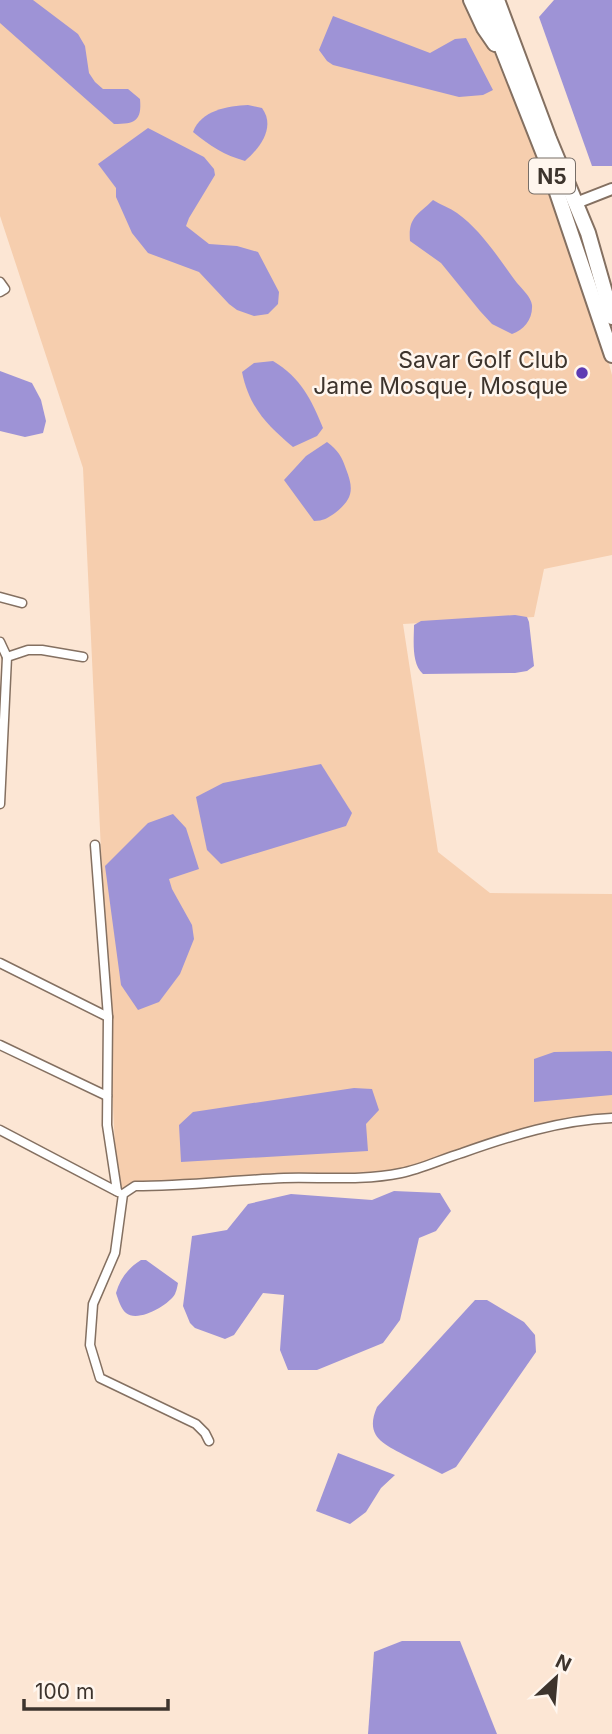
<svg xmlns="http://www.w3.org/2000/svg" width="612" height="1734" viewBox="0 0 612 1734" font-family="Inter,sans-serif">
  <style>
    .green { fill: #f6ceae }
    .water { fill: #9e93d6 }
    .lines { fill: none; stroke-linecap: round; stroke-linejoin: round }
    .street-casing { stroke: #847061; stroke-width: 11 }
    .secondary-casing { stroke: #847061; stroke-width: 14 }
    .highway-casing { stroke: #847061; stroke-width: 18 }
    .street { stroke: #fff; stroke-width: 8 }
    .secondary { stroke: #fff; stroke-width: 10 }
    .highway { stroke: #fff; stroke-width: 14 }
    .poi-dot { fill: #5d3bb3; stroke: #fff6ee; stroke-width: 2.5 }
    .labels { text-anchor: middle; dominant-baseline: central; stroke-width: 5; stroke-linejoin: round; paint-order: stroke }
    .shield { fill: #fff6ee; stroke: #776e67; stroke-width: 2 }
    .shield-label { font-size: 21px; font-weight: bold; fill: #3d342d }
    .poi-label { font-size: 23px; fill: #3d342d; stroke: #fff6ee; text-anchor: end }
  </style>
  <rect width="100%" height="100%" fill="#fce6d4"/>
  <polygon class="green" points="0,0 470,0 484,28 582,265 612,375 612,555 544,569 534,617 403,624 438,852 490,893 612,894 612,1120 589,1119 376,1176 117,1191 83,468 0,216"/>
  <g class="water">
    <path d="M0,0H33L78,34L85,46L89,73L95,82L103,89H128L140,99C142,121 135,124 114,124L0,23Z"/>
    <polygon points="554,0 612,0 612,166 592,166 539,17"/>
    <polygon points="333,16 430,53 455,39 466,38 493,90 483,95 459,97 333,65 327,61 319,50"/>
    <path d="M248,105L262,108C276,127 260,148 245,161C224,155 210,146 193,132C201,110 228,106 248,105Z"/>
    <polygon points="148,128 204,157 214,169 215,175 189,218 186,226 209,244 237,246 258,252 279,292 278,304 268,314 254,316 237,310 229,304 199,272 148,253 132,233 116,197 116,188 98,164"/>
    <path d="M433,200C441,205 450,208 457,213C482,231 499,259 517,283C522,289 531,297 532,305C533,319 524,330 512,334L492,324L480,311L441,263L410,241C408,217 417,216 433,200Z"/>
    <path d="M273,361C301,378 311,399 323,428L317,436L293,447C267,425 249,407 242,372L254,363Z"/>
    <polygon points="0,371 32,383 41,400 46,421 43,433 25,437 0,431"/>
    <path d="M327,442C338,450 342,457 346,469C354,489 353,499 335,513C328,518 323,521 314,521L284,480L306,456Z"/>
    <path d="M515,615L527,617L529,622L534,666L527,671L515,673L423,674C411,663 414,640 414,625L421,621Z"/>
    <polygon points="321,764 352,813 346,826 221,864 207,850 196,797 223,783"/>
    <polygon points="173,814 186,828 199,869 169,879 172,889 192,925 194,939 180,974 159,1002 138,1010 121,985 105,866 148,823"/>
    <polygon points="610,1051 612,1052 612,1095 534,1102 534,1059 554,1052"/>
    <polygon points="354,1088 372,1089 379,1110 366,1124 368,1151 181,1162 179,1125 193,1112"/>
    <polygon points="394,1191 440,1193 451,1211 436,1231 419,1238 400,1320 383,1343 317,1370 288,1370 280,1350 284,1295 263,1293 234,1335 225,1339 195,1328 190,1323 183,1306 192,1236 227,1230 248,1204 291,1194 372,1200"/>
    <path d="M141,1260H146L178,1283C177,1288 177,1289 175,1294C169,1305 138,1323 126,1313C121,1309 118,1299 116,1293C120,1279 128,1268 141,1260Z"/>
    <path d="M475,1300H487L524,1322L535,1335L536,1352L456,1467L442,1474C430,1468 418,1462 406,1456C384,1444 364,1437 377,1407Z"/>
    <polygon points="338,1453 395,1475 381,1488 366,1512 350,1524 316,1511"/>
    <polygon points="402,1641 460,1641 497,1734 368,1734 374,1652"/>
  </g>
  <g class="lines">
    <defs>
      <g id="street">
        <polyline points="0,282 5,289 0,292"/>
        <polyline points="0,597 22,603"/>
        <polyline points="0,642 7,657"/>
        <polyline points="0,804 7,657 28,650 42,650 83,657"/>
        <polyline points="95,845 108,1017"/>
        <polyline points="0,963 108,1017 107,1125 117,1191"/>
        <polyline points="0,1045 107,1096"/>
        <polyline points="0,1130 118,1192"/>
        <path d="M209,1441L205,1433L196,1424L100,1378L90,1345L93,1304L115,1253L123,1194L135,1186C185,1186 234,1180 284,1178C323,1177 362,1181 401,1173C421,1169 442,1159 462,1153C510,1136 561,1120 612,1118"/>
      </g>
      <polyline id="secondary" points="576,203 612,189"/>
      <g id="highway">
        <polyline points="471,0 484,28 495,44"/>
        <polyline points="483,0 545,157 612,355"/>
        <polyline points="497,0 549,139 588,233 612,317"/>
      </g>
    </defs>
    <use href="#street" class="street-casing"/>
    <use href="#secondary" class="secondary-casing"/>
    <use href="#highway" class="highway-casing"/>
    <use href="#street" class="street"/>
    <use href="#secondary" class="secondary"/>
    <use href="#highway" class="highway"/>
  </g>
  <circle class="poi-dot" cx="582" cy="373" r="7"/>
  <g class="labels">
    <rect class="shield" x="529" y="158.5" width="46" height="35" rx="5"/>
    <g class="shield-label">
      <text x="552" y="176">N5</text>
    </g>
    <g class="poi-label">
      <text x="568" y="360">Savar Golf Club<tspan x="568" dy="26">Jame Mosque, Mosque</tspan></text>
    </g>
  </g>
  <g transform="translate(556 1678) rotate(26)" stroke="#fff6ee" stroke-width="5" paint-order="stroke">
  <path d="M0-5L12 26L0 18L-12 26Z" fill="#3d342d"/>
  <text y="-10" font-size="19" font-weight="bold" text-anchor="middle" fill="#3d342d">N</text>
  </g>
  <path d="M24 1699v10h144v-10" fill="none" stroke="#3d342d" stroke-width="3.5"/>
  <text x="35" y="1699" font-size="21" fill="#3d342d" stroke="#fff6ee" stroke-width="5" paint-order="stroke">100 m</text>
</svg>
